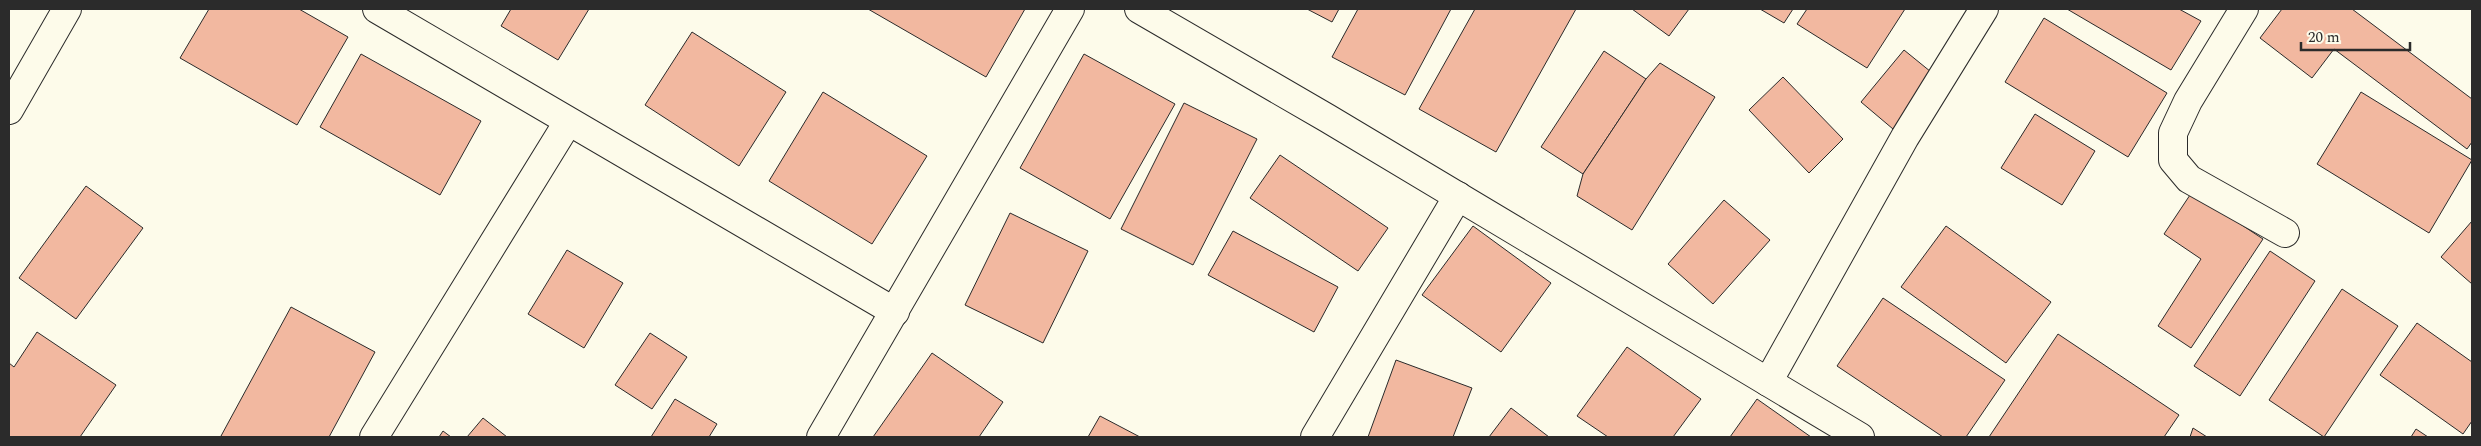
<svg xmlns="http://www.w3.org/2000/svg" width="2481" height="446" viewBox="0 0 2481 446" font-family="Spectral,serif">
  <style>
    .building { fill: #f2b8a0; stroke: #2b2b2b }
    .lines { fill: none; stroke-linecap: round; stroke-linejoin: round }
    .minor-casing { stroke: #2b2b2b; stroke-width: 30 }
    .minor { stroke: #fdfbea; stroke-width: 28 }
  </style>
  <rect width="100%" height="100%" fill="#fdfbea"/>
  <g class="building">
    <polygon points="209,9 299,9 348,37 297,125 180,58"/>
    <polygon points="511,9 589,9 558,60 501,26"/>
    <polygon points="868,9 1025,9 986,77"/>
    <polygon points="1307,9 1339,9 1332,22"/>
    <polygon points="1358,9 1451,9 1405,95 1332,57"/>
    <polygon points="1475,9 1576,9 1496,152 1419,109"/>
    <polygon points="1632,9 1689,9 1669,36"/>
    <polygon points="1760,9 1793,9 1784,23"/>
    <polygon points="1807,9 1905,9 1867,68 1797,24"/>
    <polygon points="2067,9 2179,9 2201,21 2171,70"/>
    <polygon points="2282,9 2352,9 2472,99 2472,142 2467,149 2334,49 2312,78 2260,38"/>
    <polygon points="2044,18 2167,93 2128,157 2005,82"/>
    <polygon points="692,32 786,92 739,166 645,105"/>
    <polygon points="1904,50 1936,76 1893,129 1861,102"/>
    <polygon points="1604,51 1646,79 1583,174 1541,147"/>
    <polygon points="361,54 481,121 440,195 320,127"/>
    <polygon points="1084,54 1175,104 1110,219 1020,168"/>
    <polygon points="1660,63 1715,97 1632,230 1577,196 1583,174 1646,79"/>
    <polygon points="1783,77 1843,139 1809,173 1749,110"/>
    <polygon points="823,92 927,156 872,244 769,181"/>
    <polygon points="2361,92 2472,160 2429,233 2317,164"/>
    <polygon points="1184,103 1257,139 1193,265 1121,229"/>
    <polygon points="2035,114 2095,151 2062,205 2001,168"/>
    <polygon points="1280,155 1388,228 1358,271 1250,198"/>
    <polygon points="86,186 143,228 76,319 19,278"/>
    <polygon points="2192,192 2263,239 2191,348 2158,326 2201,259 2164,234"/>
    <polygon points="1724,200 1770,240 1713,304 1668,264"/>
    <polygon points="1010,213 1088,251 1043,343 965,305"/>
    <polygon points="2472,221 2472,284 2441,257"/>
    <polygon points="1473,226 1551,283 1501,352 1422,295"/>
    <polygon points="1946,226 2051,302 2006,363 1901,287"/>
    <polygon points="1233,231 1338,287 1314,332 1208,275"/>
    <polygon points="567,250 623,283 584,348 528,314"/>
    <polygon points="2270,251 2315,281 2240,396 2194,366"/>
    <polygon points="2342,289 2398,326 2324,437 2269,400"/>
    <polygon points="1883,298 2005,380 1966,437 1943,437 1837,366"/>
    <polygon points="291,307 375,352 329,437 224,437 221,436"/>
    <polygon points="2417,323 2472,362 2472,421 2463,434 2380,375"/>
    <polygon points="37,332 116,385 80,437 9,437 9,363 14,367"/>
    <polygon points="650,333 687,357 652,409 615,385"/>
    <polygon points="2058,334 2179,415 2164,437 1989,437"/>
    <polygon points="1627,347 1701,399 1673,437 1608,437 1577,416"/>
    <polygon points="932,353 1003,402 979,437 873,437"/>
    <polygon points="1396,360 1472,388 1453,437 1368,437"/>
    <polygon points="675,399 717,424 709,437 651,437"/>
    <polygon points="1757,399 1811,437 1730,437"/>
    <polygon points="1511,408 1549,437 1489,437"/>
    <polygon points="1100,416 1140,437 1088,437"/>
    <polygon points="483,418 507,437 467,437"/>
    <polygon points="2193,428 2207,437 2190,437"/>
    <polygon points="2416,429 2428,437 2411,437"/>
    <polygon points="443,431 451,437 439,437"/>
  </g>
  <g class="lines">
    <defs>
      <g id="minor">
        <polyline points="377,9 895,312"/>
        <polyline points="1139,9 1327,118 1860,437"/>
        <polyline points="2244,9 2188,101 2173,133 2173,160 2189,179 2285,233"/>
        <polyline points="9,110 67,9"/>
        <polyline points="1768,382 1905,137 1984,9"/>
        <polyline points="374,437 568,122"/>
        <polyline points="821,437 1070,9"/>
        <polyline points="1315,437 1458,196"/>
      </g>
    </defs>
    <use href="#minor" class="minor-casing"/>
    <use href="#minor" class="minor"/>
  </g>
  <rect width="2481" height="446" fill="none" stroke="#2b2b2b" stroke-width="20"/>
  <path d="M2301 42v8h109v-8" fill="none" stroke="#2b2b2b" stroke-width="2.5"/>
  <text x="2308" y="42" font-size="15" fill="#2b2b2b" stroke="#fdfbea" stroke-width="4" paint-order="stroke">20 m</text>
</svg>
